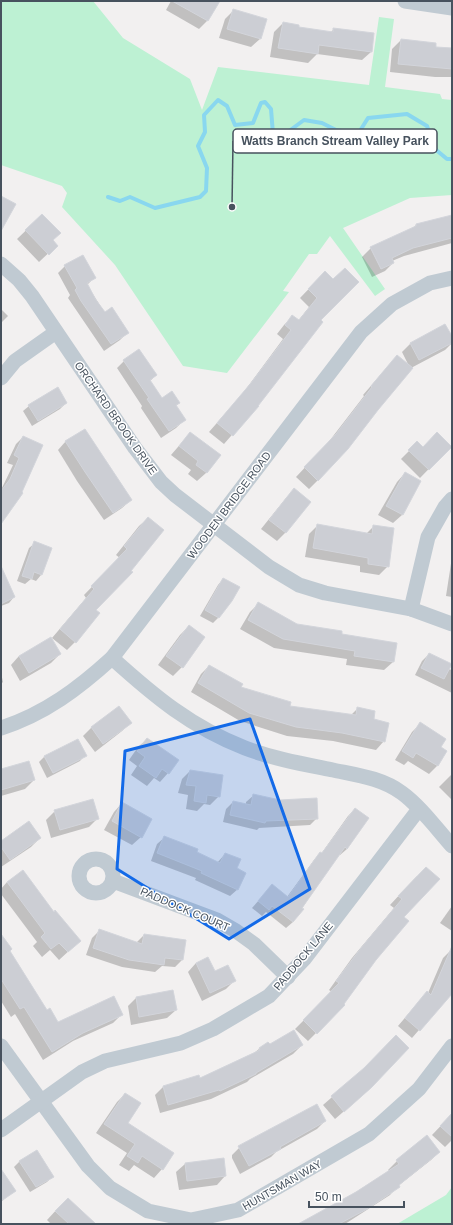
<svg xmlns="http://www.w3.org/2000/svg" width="453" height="1225" viewBox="0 0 453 1225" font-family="Helvetica,sans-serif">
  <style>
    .green { fill: #bdf1d3 }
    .shadow { fill: #0003 }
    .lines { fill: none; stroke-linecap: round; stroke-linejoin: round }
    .stream { stroke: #89d7ef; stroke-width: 4 }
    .building { fill: #ccced4; stroke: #d3d5db }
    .street { stroke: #c0cad2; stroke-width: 15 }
    .marked { fill: #136ae8; fill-opacity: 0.2; stroke: #136ae8; stroke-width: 3; stroke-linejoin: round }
    .labels { text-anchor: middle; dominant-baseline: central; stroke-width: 3; stroke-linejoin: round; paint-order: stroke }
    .street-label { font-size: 11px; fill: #47525e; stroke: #fff }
    .leader { fill: none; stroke: #47525e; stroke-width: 1.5 }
    .callout-dot { fill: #47525e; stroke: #fff; stroke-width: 1.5 }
    .callout { fill: #fff; stroke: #47525e; stroke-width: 1.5 }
    .callout-label { font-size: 12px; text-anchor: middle; font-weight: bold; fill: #47525e }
  </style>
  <rect width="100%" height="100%" fill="#f2f0f0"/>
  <g class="green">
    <polygon points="1,1 93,1 123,38 190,79 202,110 218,67 369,85 379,17 394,19 385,87 440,94 442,99 452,100 452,195 410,198 343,228 385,289 375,296 330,236 317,254 309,254 283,291 289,292 227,373 183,366 115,265 62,207 67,193 62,186 1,165"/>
    <polygon points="452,1187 452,1224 397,1224 446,1195"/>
  </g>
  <g class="shadow">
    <polygon points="171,1 218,1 207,21 199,29 166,10"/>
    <polygon points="234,10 260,39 251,47 219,38 225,19"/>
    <polygon points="283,23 297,28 330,33 334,29 371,52 362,60 317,54 308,63 270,57 274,32"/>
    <polygon points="401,40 435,48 452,49 452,77 435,77 390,72 392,49"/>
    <polygon points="42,215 51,240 56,246 39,262 17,239"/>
    <polygon points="452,216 452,243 404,256 392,261 393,263 385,271 372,277 362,257 371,248 412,229 416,225"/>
    <polygon points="65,266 95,277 87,285 105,313 128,332 120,340 104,351 68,298 70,295 58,273"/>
    <polygon points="325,272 320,320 257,406 224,444 209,432 243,393 283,339 277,334 284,325 292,317 298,321 309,307 300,298"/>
    <polygon points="1,309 8,316 1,323"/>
    <polygon points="445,325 452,338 452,343 445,350 411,368 318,480 309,489 296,477 327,444 364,396 363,395 389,365 409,366 402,352 410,344"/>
    <polygon points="124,361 156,375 150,381 162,399 179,403 176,406 183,421 176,428 161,438 141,408 142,406 117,368"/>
    <polygon points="66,403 60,409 32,426 23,411 29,406"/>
    <polygon points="190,433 219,455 206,473 197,481 188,474 191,470 171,455"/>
    <polygon points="23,437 42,446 1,522 1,490 13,465 7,463 16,444"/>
    <polygon points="66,441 131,500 122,508 104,520 77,481 58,450"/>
    <polygon points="417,443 422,448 451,446 420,478 401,459"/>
    <polygon points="405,473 420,482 402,515 393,523 378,515 397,482"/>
    <polygon points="294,490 309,502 285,533 277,541 261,529 286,498"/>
    <polygon points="148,518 75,642 67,650 52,638 86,598 84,595 120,558 116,555 139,526"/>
    <polygon points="318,525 366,534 374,526 388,566 379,575 360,572 360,566 305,557 309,534"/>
    <polygon points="35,543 51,549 41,575 36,581 31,579 25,584 17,581 29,548"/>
    <polygon points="452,557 452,597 446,596"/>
    <polygon points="223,579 218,618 213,623 200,616 218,585"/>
    <polygon points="1,583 14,597 9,603 1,606"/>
    <polygon points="258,604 297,625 341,635 396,643 393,662 384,670 346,665 347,659 274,648 240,629 250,612"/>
    <polygon points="189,626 182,667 173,676 158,665 180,635"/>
    <polygon points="60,654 51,663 20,681 11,665 19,656"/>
    <polygon points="429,654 448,669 452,670 452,696 451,696 452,693 415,675 422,661"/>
    <polygon points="209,666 240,687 289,707 351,715 358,708 373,720 384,741 376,750 333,741 287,736 240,721 191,692 201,674"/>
    <polygon points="1,673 3,682 1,684"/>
    <polygon points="119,708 130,723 122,731 95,752 83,736 91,728"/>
    <polygon points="420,724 440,747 446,751 437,766 429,774 408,761 404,765 395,760 412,732"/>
    <polygon points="147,739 168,773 160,782 154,778 147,786 131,775 137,766 129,760 138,747"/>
    <polygon points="85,755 80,761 47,778 39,762 45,756"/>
    <polygon points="1,770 34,780 25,789 1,796"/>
    <polygon points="190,771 219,796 210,805 204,804 197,811 186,809 188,795 178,793 182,779"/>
    <polygon points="452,774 452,800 439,787"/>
    <polygon points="254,795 317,818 310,825 259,828 257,830 223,822 226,809 233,802 246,805 246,802"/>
    <polygon points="122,803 141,837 132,845 104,830 114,812"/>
    <polygon points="355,809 368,818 347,849 340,855 338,854 293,922 286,928 266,912 262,916 252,908 272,885 287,897 314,860 320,853 321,854 348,816"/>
    <polygon points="55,811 98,818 89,827 51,838 46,820"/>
    <polygon points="165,837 217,863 225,854 235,869 238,889 230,896 195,880 196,878 151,861 157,844"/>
    <polygon points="40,838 31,847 1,867 1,842"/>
    <polygon points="417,876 403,917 376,959 343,1004 344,1005 308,1041 295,1029 332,992 329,990 352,958 394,908 390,905"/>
    <polygon points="7,882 71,949 59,960 50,950 42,957 33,946 37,942 1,894 1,889"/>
    <polygon points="452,906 452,931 440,923"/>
    <polygon points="100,930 136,943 144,935 182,960 175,967 162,966 155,972 122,967 86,955 92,938"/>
    <polygon points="1,936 9,952 47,1011 58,1023 122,1014 113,1023 73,1041 43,1060 15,1014 11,1017 1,1001"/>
    <polygon points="450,951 452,952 452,992 412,1038 398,1026 420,1000 428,993 443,958"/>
    <polygon points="196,963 214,972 234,981 226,989 202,1001 188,972"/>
    <polygon points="173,991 176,1010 167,1018 131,1025 128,1006 136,998"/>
    <polygon points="268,1043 269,1045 302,1045 293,1054 250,1079 247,1082 211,1099 160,1113 155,1095 163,1087 199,1079 254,1053 259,1049"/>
    <polygon points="363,1070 372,1087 335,1119 323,1105"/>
    <polygon points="125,1094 127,1124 162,1169 154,1178 134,1165 129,1171 119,1165 127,1153 96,1133 117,1102"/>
    <polygon points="452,1114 452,1140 445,1147 432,1135"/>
    <polygon points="325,1121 317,1129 276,1152 271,1157 240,1174 232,1158 232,1155 241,1146"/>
    <polygon points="427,1137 439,1152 431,1160 398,1186 390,1195 345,1224 302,1224 356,1192 389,1171 388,1170 397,1161"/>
    <polygon points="223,1159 225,1176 217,1185 179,1190 176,1172 185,1164"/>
    <polygon points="20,1161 52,1177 47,1182 30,1192 14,1167"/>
    <polygon points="1,1177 14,1191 1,1202"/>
    <polygon points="59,1207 94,1224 51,1224 47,1220"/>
  </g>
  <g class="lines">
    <polyline class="stream" points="108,197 120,201 130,197 155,208 200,197 206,191 207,168 198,146 205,132 204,115 218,100 227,106 235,125 253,123 261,103 265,102 271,109 273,134 285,134 304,120 322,123 336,130 358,134 368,118 407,114 427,126 435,149 447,159 452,159"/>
  </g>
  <g class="building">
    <polygon points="172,1 220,1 208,21"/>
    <polygon points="233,9 267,19 261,39 227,29"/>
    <polygon points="283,22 299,25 299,27 333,32 333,28 374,33 372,52 319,45 318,54 278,48"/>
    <polygon points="401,39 436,43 436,47 452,48 452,69 398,64"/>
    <polygon points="1,196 16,204 1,231"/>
    <polygon points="42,214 61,233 53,240 58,246 49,255 25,230"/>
    <polygon points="452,215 452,238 413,248 392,258 394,263 381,269 370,247 416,226 416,224"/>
    <polygon points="83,255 96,278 87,283 96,300 105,312 112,307 129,333 111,344 81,301 75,290 77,288 64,265"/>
    <polygon points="345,268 359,282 321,320 323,322 258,406 259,406 233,436 217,423 251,383 291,330 285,325 292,315 299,320 317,298 308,289 325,271 333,279"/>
    <polygon points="445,324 452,336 452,343 419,360 410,343"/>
    <polygon points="139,349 157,375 150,380 162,398 172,391 180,403 176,405 186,420 169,431 147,399 149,398 123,360"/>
    <polygon points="397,355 413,368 378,410 348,449 318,481 304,467 336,434 372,387 371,386"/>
    <polygon points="58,387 67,403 38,421 28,405"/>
    <polygon points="85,429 132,500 113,513 85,472 65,441"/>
    <polygon points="190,432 221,455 207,473 196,465 198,461 179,446"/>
    <polygon points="437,432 452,447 429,470 408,450 417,441 423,447"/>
    <polygon points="23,436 43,445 22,492 23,493 1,524 1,491 10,479 19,458 14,455"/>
    <polygon points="405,472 421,481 403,515 386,506"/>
    <polygon points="294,488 311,502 286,533 269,520"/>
    <polygon points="148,517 164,530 131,571 133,572 96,610 100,613 76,643 60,629 94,589 91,586 127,549 124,546"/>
    <polygon points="317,524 372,534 373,525 394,528 389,567 368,564 368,558 313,548"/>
    <polygon points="34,541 52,548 42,575 34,572 32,579 22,576"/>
    <polygon points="1,566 15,597 1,604"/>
    <polygon points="223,578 240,587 232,601 219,618 205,610"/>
    <polygon points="258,602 297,624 342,631 342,634 397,643 394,662 354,656 355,651 283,639 248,620"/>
    <polygon points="189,625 205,637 183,668 166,656"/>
    <polygon points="51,637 61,654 29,673 19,656"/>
    <polygon points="429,653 452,664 444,679 421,668"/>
    <polygon points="209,665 243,684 241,687 291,702 290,706 356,715 357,707 375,711 374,719 389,723 385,742 342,733 296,727 249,713 198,683"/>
    <polygon points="119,706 132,723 103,744 91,727"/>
    <polygon points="420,722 446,739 441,747 447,751 438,766 416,753 413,758 402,751"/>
    <polygon points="147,738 179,760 169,774 162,769 156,778 139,766 145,757 137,751"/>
    <polygon points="78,739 87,756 53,773 44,756"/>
    <polygon points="29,761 35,780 1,790 1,769"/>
    <polygon points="190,770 223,775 220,797 207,795 206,803 194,801 196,786 186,785"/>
    <polygon points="253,794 280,800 317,798 318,819 266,821 265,823 230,815 233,801 251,805"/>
    <polygon points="93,799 99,819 60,830 54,810"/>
    <polygon points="122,802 152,819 142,838 112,821"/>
    <polygon points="355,808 369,818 347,849 345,847 302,908 304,909 293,922 272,906 269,910 258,901 272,884 288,897 320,852 322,853"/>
    <polygon points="29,821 41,838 10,860 1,847 1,841"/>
    <polygon points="164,836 198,849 197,852 220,863 225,853 241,859 237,868 246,873 238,890 201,873 202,871 157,853"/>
    <polygon points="426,867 440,879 404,917 409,921 376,960 344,1004 345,1005 317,1034 303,1020 339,983 336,981 361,948 402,899 398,896"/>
    <polygon points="23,870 54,912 55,910 81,941 68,952 59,943 51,949 41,937 45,933 7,882"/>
    <polygon points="99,929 142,944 144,934 186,940 183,960 165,958 164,965 129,960 93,948"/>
    <polygon points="1,934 12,949 10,951 47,1010 50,1008 58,1022 114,996 123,1015 83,1033 52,1052 24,1007 20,1009 1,979"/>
    <polygon points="452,946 452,994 420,1031 405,1018 427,991 431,995"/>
    <polygon points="208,957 215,971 228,965 236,981 210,993 196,963"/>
    <polygon points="173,990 177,1010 139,1017 136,997"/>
    <polygon points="294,1030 303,1045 256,1073 256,1074 220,1091 219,1090 168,1105 163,1086 199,1075 200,1078 260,1050 259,1048 268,1042 270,1044"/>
    <polygon points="396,1035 409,1048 372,1087 344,1112 331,1096 364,1068"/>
    <polygon points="125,1093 141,1103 128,1123 174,1153 163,1170 142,1156 138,1163 127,1156 135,1144 104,1124"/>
    <polygon points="317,1104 326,1121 280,1147 281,1149 249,1166 238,1146"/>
    <polygon points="452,1113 452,1137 440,1126"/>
    <polygon points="427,1135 440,1152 399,1185 400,1187 367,1209 339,1224 298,1224 356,1192 399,1164 396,1160"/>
    <polygon points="37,1150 54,1177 36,1187 19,1161"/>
    <polygon points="224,1158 226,1176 187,1181 185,1163"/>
    <polygon points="1,1169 16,1191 1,1201"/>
    <polygon points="68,1198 96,1224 69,1224 55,1211"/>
  </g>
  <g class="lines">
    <g class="street">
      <polyline points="405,1 452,8"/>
      <polyline points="1,264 19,280 32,296 135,448 161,482 175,495 269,567 299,585 325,593 411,609 452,624"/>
      <polyline points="1,378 15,361 56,332"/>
      <polyline points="411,609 428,537 445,507 452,499"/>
      <path d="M112,658C154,696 191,727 245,748C274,759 303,764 333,770C357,775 382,778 402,793C421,807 436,828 452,846"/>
      <path d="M1,728C45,714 79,688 112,658L361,332L392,304L430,283L452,278"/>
      <circle cx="96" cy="876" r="17"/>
      <polyline points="113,881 217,920 236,931 254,944 288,977"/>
      <polyline points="1,1046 88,1166 110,1188 148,1211 191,1220 238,1210 369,1134 419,1089 452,1046"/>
      <polyline points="1,1130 82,1072 105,1061 181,1043 213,1029 269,996 305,958 419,809"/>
    </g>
  </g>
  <path class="marked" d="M250,719L310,889L229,939L117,869L125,751Z"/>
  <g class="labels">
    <g class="street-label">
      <text transform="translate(116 418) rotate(55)">ORCHARD BROOK DRIVE</text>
      <text transform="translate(229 505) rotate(-53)">WOODEN BRIDGE ROAD</text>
      <text transform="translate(185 909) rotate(23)">PADDOCK COURT</text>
      <text transform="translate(303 956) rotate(-50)">PADDOCK LANE</text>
      <text transform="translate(282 1185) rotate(-30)">HUNTSMAN WAY</text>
    </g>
  </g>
  <path class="leader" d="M232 207L233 141"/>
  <circle class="callout-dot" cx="232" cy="207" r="4"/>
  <rect class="callout" x="233" y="129" width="204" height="24" rx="4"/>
  <g class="callout-label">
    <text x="335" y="145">Watts Branch Stream Valley Park</text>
  </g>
  <rect width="453" height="1225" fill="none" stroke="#47525e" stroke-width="4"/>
  <path d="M309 1201v6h95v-6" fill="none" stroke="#47525e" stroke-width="2"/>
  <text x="315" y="1201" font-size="12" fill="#47525e" stroke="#ffffff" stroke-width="3" paint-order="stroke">50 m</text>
</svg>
